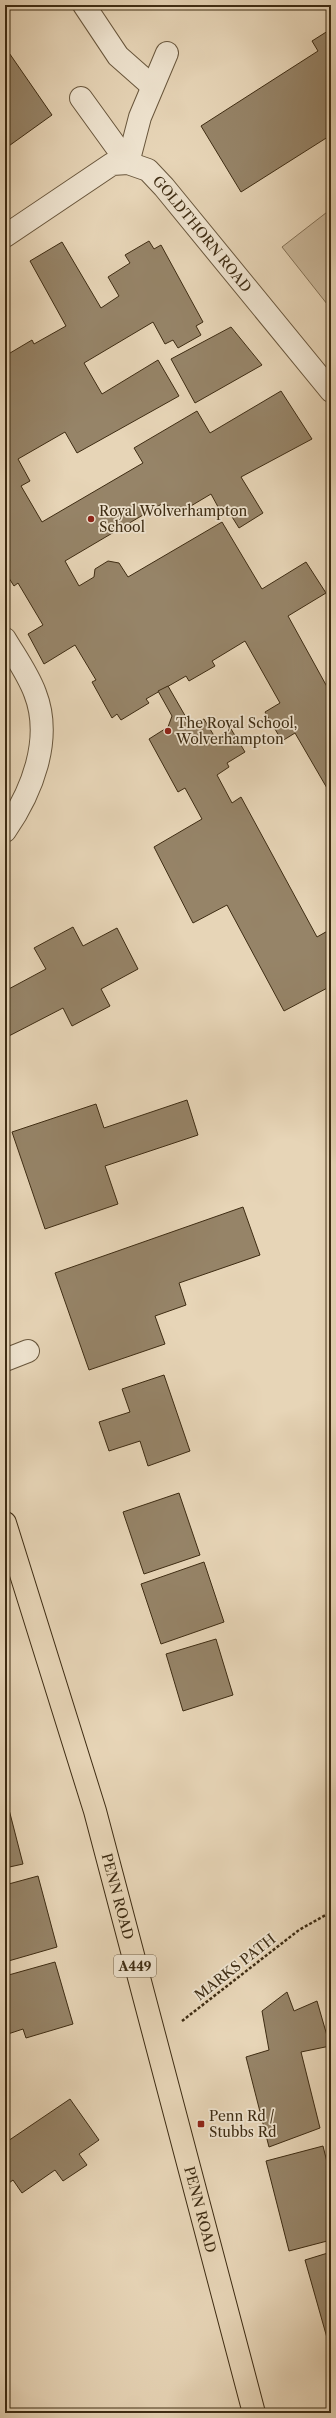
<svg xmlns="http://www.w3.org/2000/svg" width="336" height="2418" viewBox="0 0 336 2418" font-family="'Libre Caslon Text',serif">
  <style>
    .green { fill: #cab89b; stroke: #847257 }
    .building { fill: #968468; stroke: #3e2c13 }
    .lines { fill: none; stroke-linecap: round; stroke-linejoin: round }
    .minor-casing { stroke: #68563c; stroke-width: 24 }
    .highway-casing { stroke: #3e2c13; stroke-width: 24 }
    .path { stroke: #3e2c13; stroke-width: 2.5; stroke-dasharray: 3 2; stroke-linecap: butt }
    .minor { stroke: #efe4d0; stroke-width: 22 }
    .highway { stroke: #e7d5b7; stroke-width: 22 }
    .poi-dot { fill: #8f2418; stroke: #efe4d0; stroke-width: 1.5 }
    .labels { text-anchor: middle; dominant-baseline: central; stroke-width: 3.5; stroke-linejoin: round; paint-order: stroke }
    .shield { fill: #efe4d0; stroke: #73634c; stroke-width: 1 }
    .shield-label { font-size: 13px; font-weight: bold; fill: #3e2c13 }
    .street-label { font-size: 14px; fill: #3e2c13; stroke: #efe4d0 }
    .poi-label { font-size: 14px; fill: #3e2c13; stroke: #efe4d0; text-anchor: start }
  </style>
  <rect width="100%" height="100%" fill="#e7d5b7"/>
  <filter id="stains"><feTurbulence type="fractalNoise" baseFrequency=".005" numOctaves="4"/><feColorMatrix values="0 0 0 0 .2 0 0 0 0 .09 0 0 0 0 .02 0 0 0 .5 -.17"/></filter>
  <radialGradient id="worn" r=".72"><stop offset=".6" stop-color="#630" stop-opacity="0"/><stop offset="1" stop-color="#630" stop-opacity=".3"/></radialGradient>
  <polygon class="green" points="331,209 331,309 282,247"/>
  <g class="building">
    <polygon points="331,29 331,135 241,192 201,126 318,51 312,41"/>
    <polygon points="5,47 52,115 6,148 5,147"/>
    <polygon points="149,241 154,249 161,245 203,322 196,326 201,335 178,348 173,340 165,344 153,322 84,363 102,394 158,360 179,396 77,453 65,432 18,459 30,481 21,486 42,522 143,463 134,448 197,411 210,433 281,391 312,439 241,477 263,513 239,528 229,512 223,516 211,494 174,516 165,502 65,561 79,586 94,577 95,569 108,561 119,563 128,577 222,522 262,589 306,562 326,593 288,616 331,694 331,795 295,733 282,741 265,712 280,703 245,641 212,661 215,666 189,681 186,676 146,699 149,703 121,720 117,714 112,718 92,682 96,680 75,645 44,664 28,634 43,625 18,583 14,586 5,572 5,356 32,340 34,344 66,326 30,261 62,242 101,308 119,296 108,277 130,263 125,255"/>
    <polygon points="231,327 262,365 195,403 171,359"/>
    <polygon points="168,686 191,726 204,719 216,739 231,729 245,752 227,763 229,767 217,775 232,803 241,797 317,937 331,929 331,986 284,1011 227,905 193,923 154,847 202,819 185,788 178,792 149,739 168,727 172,716 158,691"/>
    <polygon points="73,927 83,946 117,928 138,969 101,989 110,1006 72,1026 63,1008 5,1038 5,991 46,969 34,948"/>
    <polygon points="187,1100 198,1135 105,1166 118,1204 45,1229 12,1132 96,1104 104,1128"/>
    <polygon points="243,1207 260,1255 179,1283 186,1305 155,1316 165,1344 89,1370 55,1273"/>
    <polygon points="164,1375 190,1451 148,1466 140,1441 109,1451 99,1422 130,1412 122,1389"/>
    <polygon points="179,1493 200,1555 144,1574 123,1512"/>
    <polygon points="204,1562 224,1622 161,1644 141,1584"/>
    <polygon points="216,1639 233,1695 183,1711 166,1654"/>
    <polygon points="5,1794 23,1864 5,1868"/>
    <polygon points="38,1876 57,1947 5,1962 5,1885"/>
    <polygon points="55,1962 73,2024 26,2038 23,2029 5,2035 5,1987 7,1986 5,1976"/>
    <polygon points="287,1992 294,2011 317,2001 330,2046 301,2052 320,2128 269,2147 246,2057 269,2050 262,2011"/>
    <polygon points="70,2099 99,2140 79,2154 87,2165 63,2181 55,2170 22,2193 13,2180 5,2186 5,2143"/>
    <polygon points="323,2146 331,2178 331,2240 289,2251 266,2161"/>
    <polygon points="331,2252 331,2352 305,2260"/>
  </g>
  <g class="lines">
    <defs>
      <g id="minor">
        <polyline points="84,5 118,56 152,86"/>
        <polyline points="81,98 128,163"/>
        <polyline points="128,163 140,117 167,53"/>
        <path id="s1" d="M5,236L112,164L128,163L148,170L164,187L331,391"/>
        <path d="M5,639C15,656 28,674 35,693C53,739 32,792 5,831"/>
        <polyline points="5,1360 28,1351"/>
      </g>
      <g id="highway">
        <path id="s2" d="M5,1523L95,1811L254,2413"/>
      </g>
    </defs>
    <use href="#minor" class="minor-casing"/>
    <use href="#highway" class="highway-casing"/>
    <polyline class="path" points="182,2021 299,1930 331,1912"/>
    <use href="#minor" class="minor"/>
    <use href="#highway" class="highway"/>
  </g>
  <g class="poi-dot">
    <circle cx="91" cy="519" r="4"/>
    <circle cx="168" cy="731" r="4"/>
    <rect x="197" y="2120" width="8" height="8" rx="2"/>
  </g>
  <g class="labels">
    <rect class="shield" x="114" y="1955" width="42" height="22" rx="3"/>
    <g class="shield-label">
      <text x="135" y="1966">A449</text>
    </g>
    <g class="street-label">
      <text stroke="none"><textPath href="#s1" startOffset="250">GOLDTHORN ROAD</textPath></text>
      <text stroke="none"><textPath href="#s2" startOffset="390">PENN ROAD</textPath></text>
      <text transform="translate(235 1967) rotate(-38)">MARKS PATH</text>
      <text stroke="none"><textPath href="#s2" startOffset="714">PENN ROAD</textPath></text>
    </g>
    <g class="poi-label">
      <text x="99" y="511">Royal Wolverhampton<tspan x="99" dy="16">School</tspan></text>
      <text x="176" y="723">The Royal School,<tspan x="176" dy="16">Wolverhampton</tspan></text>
      <text x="209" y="2116">Penn Rd /<tspan x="209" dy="16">Stubbs Rd</tspan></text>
    </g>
  </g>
  <rect width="336" height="2418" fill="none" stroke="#e7d5b7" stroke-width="20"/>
  <rect x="6" y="6" width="324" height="2406" fill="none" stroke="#3e2c13" stroke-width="2"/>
  <rect x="10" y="10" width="316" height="2398" fill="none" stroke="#3e2c13"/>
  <rect width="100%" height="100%" filter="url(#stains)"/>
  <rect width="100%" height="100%" fill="url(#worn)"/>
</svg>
